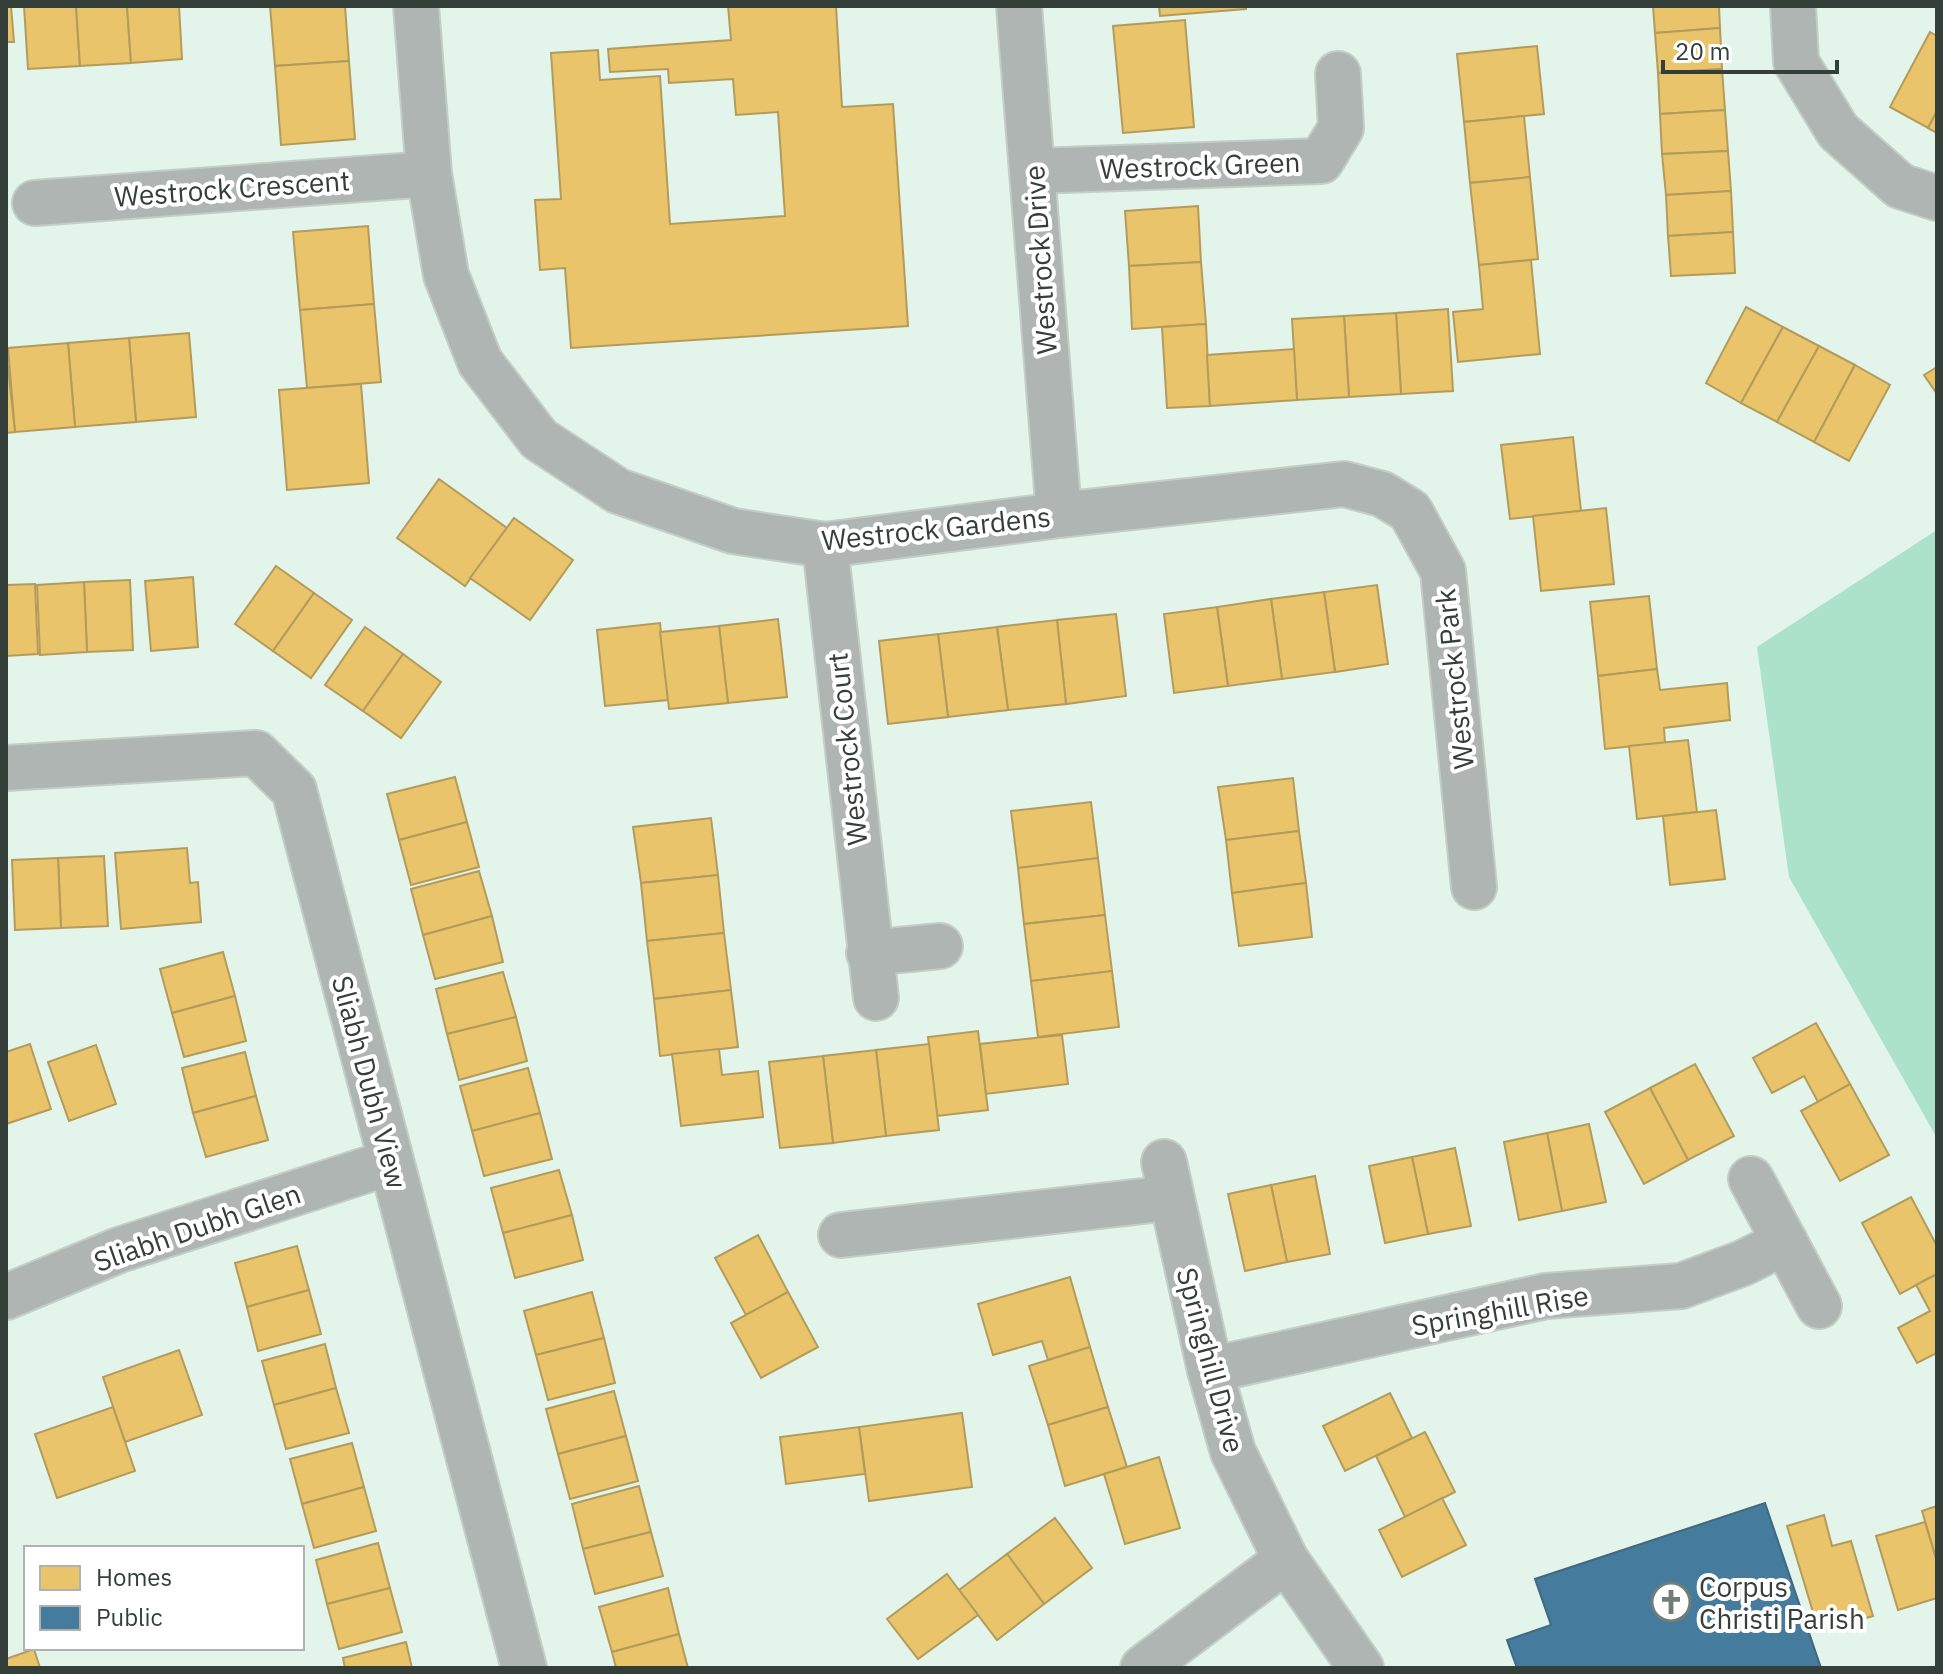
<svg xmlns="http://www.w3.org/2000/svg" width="1943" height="1674" viewBox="0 0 1943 1674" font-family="'IBM Plex Sans',sans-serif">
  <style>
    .green { fill: #abe2c9 }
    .homes { fill: #e9c46a; stroke: #b39c5b; stroke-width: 2 }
    .public { fill: #457b9d; stroke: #40697f; stroke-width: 2 }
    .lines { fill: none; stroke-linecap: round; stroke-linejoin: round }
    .minor-casing { stroke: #c2cec7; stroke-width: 48 }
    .minor { stroke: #afb5b2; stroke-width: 44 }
    .labels { text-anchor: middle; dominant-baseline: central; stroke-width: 8; stroke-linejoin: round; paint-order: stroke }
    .street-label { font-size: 28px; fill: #343f39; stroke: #fff }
    .poi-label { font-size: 28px; fill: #343f39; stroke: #fff; text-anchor: start }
  </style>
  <rect width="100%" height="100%" fill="#e3f4eb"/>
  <polygon class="green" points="1937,530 1937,1138 1789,877 1757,647"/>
  <g class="homes">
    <polygon points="6,6 11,6 14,42 6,42"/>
    <polygon points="24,6 76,6 80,66 28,69"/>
    <polygon points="76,6 127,6 131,63 80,66"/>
    <polygon points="127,6 179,6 182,59 131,63"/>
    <polygon points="270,6 345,6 349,61 275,66"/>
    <polygon points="728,6 836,6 842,107 893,104 908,326 571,348 565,268 540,270 535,200 561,199 551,53 598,50 600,80 660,76 670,224 785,216 778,112 736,115 733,79 669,83 668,69 610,72 608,49 731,40"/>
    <polygon points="1159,6 1246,6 1246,9 1160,16"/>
    <polygon points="1653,6 1719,6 1720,28 1655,33"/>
    <polygon points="1185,20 1194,127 1123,133 1113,26"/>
    <polygon points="1720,28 1722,69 1658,73 1655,33"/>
    <polygon points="1930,32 1937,36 1937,111 1928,128 1890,107"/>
    <polygon points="1537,46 1544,114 1464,122 1457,54"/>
    <polygon points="349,61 355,139 281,145 275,66"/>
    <polygon points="1722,69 1725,110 1660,114 1658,73"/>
    <polygon points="1725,110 1728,151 1662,154 1660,114"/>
    <polygon points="1937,111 1937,133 1928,128"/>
    <polygon points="1524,116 1530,177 1470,183 1464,122"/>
    <polygon points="1728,151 1731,191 1666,195 1662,154"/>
    <polygon points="1530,177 1538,259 1479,265 1470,183"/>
    <polygon points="1731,191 1733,232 1668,236 1666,195"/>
    <polygon points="1198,206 1201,262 1129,266 1125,211"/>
    <polygon points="368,226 374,304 300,310 293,232"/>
    <polygon points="1733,232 1735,273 1671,276 1668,236"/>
    <polygon points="1531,260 1540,354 1458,362 1453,312 1483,309 1479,265"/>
    <polygon points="1201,262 1206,324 1132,329 1129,266"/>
    <polygon points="374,304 381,382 307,388 300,310"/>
    <polygon points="1746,307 1783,327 1741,403 1706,383"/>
    <polygon points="1448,309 1453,391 1401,394 1396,313"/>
    <polygon points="1396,313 1401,394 1349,397 1344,316"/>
    <polygon points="1344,316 1349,397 1297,400 1292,319"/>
    <polygon points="1206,324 1210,406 1167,408 1162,327"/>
    <polygon points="1783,327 1819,346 1777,422 1741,403"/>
    <polygon points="189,333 196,417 136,422 129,338"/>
    <polygon points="129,338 136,422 75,427 68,343"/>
    <polygon points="68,343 75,427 15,432 8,348"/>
    <polygon points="1819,346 1855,365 1814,442 1777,422"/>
    <polygon points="6,348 15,432 6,433"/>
    <polygon points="1294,349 1297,400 1210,406 1207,355"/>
    <polygon points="1855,365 1890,385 1849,461 1814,442"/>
    <polygon points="1937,367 1937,394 1924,375"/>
    <polygon points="361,384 369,483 287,490 279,390"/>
    <polygon points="1573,437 1581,511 1510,519 1501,445"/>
    <polygon points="439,479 507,528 465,586 397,538"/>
    <polygon points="1606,508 1614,584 1541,591 1533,516"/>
    <polygon points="514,518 573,560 530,620 470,578"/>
    <polygon points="276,566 314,593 273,651 235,624"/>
    <polygon points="193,577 198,647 151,651 145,581"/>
    <polygon points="130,580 133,650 87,652 84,582"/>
    <polygon points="84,582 87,652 40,655 37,585"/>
    <polygon points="35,584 38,654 6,656 6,585"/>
    <polygon points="1377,585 1388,664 1335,672 1324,592"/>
    <polygon points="1324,592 1335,672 1282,679 1271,599"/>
    <polygon points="314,593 352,620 311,678 273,651"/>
    <polygon points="1649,596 1657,669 1598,676 1590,602"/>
    <polygon points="1271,599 1282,679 1228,686 1217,607"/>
    <polygon points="1217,607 1228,686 1174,693 1164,614"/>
    <polygon points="1116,614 1126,696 1066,704 1057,620"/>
    <polygon points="778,619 787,697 728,703 719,626"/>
    <polygon points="1057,620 1066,704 1008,710 997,627"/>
    <polygon points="660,623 668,700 605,706 597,630"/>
    <polygon points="719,626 728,703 669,709 660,632"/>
    <polygon points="365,627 403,654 363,711 325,685"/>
    <polygon points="997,627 1008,710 948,717 938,634"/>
    <polygon points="938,634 948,717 888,724 879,641"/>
    <polygon points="403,654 441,682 401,738 363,711"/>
    <polygon points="1657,669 1660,690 1727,683 1730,720 1664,728 1665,743 1605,749 1598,676"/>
    <polygon points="1688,740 1697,812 1637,819 1629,746"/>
    <polygon points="455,777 467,822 399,840 387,794"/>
    <polygon points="1293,778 1299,831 1226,840 1218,787"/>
    <polygon points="1091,802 1098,858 1018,868 1011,811"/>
    <polygon points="1716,810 1725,879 1670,885 1663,816"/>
    <polygon points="711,818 718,875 641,883 633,827"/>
    <polygon points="467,822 479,867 411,885 399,840"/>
    <polygon points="1299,831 1306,883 1232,893 1226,840"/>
    <polygon points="187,848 190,883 198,882 201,922 121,929 115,853"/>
    <polygon points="104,856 108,926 61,928 58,858"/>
    <polygon points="58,858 61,928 15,930 12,860"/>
    <polygon points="1098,858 1105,915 1024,924 1018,868"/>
    <polygon points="479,871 492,916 423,935 411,889"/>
    <polygon points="718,875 724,933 647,941 641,883"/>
    <polygon points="1306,883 1312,937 1239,946 1232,893"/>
    <polygon points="1105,915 1112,971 1031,981 1024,924"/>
    <polygon points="492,916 503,962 435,979 423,935"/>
    <polygon points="724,933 731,990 654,999 647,941"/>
    <polygon points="223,952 235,996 172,1013 160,969"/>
    <polygon points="1112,971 1119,1027 1038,1037 1031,981"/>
    <polygon points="503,972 516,1017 447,1034 436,989"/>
    <polygon points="731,990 738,1047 660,1056 654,999"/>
    <polygon points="235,996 246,1041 184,1057 172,1013"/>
    <polygon points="516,1017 527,1061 459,1080 447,1034"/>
    <polygon points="1816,1023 1850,1084 1818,1102 1804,1076 1772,1093 1753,1058"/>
    <polygon points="978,1031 988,1110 937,1116 928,1037"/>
    <polygon points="1062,1035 1068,1084 986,1094 980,1044"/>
    <polygon points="30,1044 51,1109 6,1124 6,1052"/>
    <polygon points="929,1044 939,1130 886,1136 876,1050"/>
    <polygon points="96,1045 116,1104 69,1121 48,1062"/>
    <polygon points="719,1049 722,1075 758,1071 763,1117 681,1126 672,1054"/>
    <polygon points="876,1050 886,1136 833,1143 823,1056"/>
    <polygon points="245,1052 256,1096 193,1113 182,1068"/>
    <polygon points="823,1056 833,1143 780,1148 769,1062"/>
    <polygon points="1695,1064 1734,1136 1688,1160 1650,1088"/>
    <polygon points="528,1068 540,1113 472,1131 460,1086"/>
    <polygon points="1850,1084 1889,1155 1840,1181 1801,1111"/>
    <polygon points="1650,1088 1688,1160 1644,1184 1605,1112"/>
    <polygon points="256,1096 268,1140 206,1157 193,1113"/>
    <polygon points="540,1113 552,1159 484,1176 472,1131"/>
    <polygon points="1589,1124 1606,1202 1562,1211 1547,1133"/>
    <polygon points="1547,1133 1562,1211 1519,1220 1504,1142"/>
    <polygon points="1455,1148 1471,1226 1428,1234 1412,1157"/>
    <polygon points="1412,1157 1428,1234 1385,1243 1369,1166"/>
    <polygon points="559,1170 572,1215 503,1233 491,1188"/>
    <polygon points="1315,1176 1330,1254 1287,1262 1271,1185"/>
    <polygon points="1271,1185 1287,1262 1245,1271 1228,1194"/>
    <polygon points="1911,1197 1937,1246 1937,1274 1900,1294 1862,1223"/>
    <polygon points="572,1215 583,1260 515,1278 503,1233"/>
    <polygon points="758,1235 788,1292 746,1315 715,1258"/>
    <polygon points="297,1246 309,1290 247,1307 235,1263"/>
    <polygon points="1937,1274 1937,1353 1917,1363 1898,1328 1930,1311 1916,1285"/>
    <polygon points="1070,1277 1090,1347 1048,1360 1042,1341 993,1355 978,1304"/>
    <polygon points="309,1290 321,1334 258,1351 247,1307"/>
    <polygon points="592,1292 604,1338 536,1355 524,1311"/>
    <polygon points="788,1292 818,1347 761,1378 731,1323"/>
    <polygon points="604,1338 615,1383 548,1400 536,1355"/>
    <polygon points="325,1344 336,1388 274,1405 262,1361"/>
    <polygon points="1090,1347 1108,1407 1048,1425 1029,1366"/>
    <polygon points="179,1350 202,1415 125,1442 103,1377"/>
    <polygon points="336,1388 349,1433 286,1449 274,1405"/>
    <polygon points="614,1391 626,1436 558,1454 546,1409"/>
    <polygon points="1390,1393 1412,1438 1345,1471 1323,1426"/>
    <polygon points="113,1407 135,1471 57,1498 35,1434"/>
    <polygon points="1108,1407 1127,1467 1065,1486 1048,1425"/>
    <polygon points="962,1413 972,1487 869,1501 859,1427"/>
    <polygon points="859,1427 865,1474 786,1484 780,1437"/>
    <polygon points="1425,1432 1455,1492 1405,1517 1376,1456"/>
    <polygon points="626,1436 638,1481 570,1499 558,1454"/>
    <polygon points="352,1443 364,1487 302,1504 290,1459"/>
    <polygon points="1159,1457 1180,1528 1125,1544 1104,1474"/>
    <polygon points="639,1486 651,1532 583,1549 572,1504"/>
    <polygon points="364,1487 376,1531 314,1548 302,1504"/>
    <polygon points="1442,1498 1466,1545 1402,1577 1379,1530"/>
    <polygon points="1937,1506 1937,1562 1922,1511"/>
    <polygon points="1824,1515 1832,1546 1851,1541 1873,1616 1819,1632 1787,1526"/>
    <polygon points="1055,1518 1092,1568 1044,1604 1007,1554"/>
    <polygon points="1925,1522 1937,1562 1937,1598 1898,1610 1876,1536"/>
    <polygon points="651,1532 663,1576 595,1594 583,1549"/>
    <polygon points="378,1543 390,1588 327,1604 316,1560"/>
    <polygon points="1007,1554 1044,1604 997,1640 959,1590"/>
    <polygon points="947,1574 978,1615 918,1659 887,1619"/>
    <polygon points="390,1588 402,1632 339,1649 327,1604"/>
    <polygon points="668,1588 679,1634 612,1652 599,1607"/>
    <polygon points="679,1634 688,1668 616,1668 612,1652"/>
    <polygon points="406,1642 412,1668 345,1668 343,1658"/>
    <polygon points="34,1649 40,1668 6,1668 6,1659"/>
  </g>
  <polygon class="public" points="1765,1503 1821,1668 1517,1668 1507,1640 1551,1625 1535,1579"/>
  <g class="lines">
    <defs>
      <g id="minor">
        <polyline points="416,6 429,174 446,275 480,362 539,439 618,491 733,531 825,545 1059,515 1344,484 1382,494 1410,511 1443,571 1474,887"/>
        <polyline points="1019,6 1059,515"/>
        <polyline points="1793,6 1796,62 1838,131 1900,186 1937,198"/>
        <polyline points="1033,171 1321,161 1341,128 1338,74"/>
        <polyline points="35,203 429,174"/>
        <polyline points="825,545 876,998"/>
        <polyline points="6,768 256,753 294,790 524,1668"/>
        <polyline points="869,953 940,946"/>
        <polyline points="1164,1162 1210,1370 1233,1452 1286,1560 1361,1668"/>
        <polyline points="1751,1179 1819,1306"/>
        <polyline points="841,1235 1170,1198"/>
        <polyline points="6,1297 119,1250 391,1162"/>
        <polyline points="1210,1370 1546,1296 1681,1286 1743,1263 1785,1242"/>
        <polyline points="1143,1668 1286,1560"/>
      </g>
    </defs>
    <use href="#minor" class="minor-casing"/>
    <use href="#minor" class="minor"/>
  </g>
  <defs>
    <symbol id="church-ring" viewBox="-11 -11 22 22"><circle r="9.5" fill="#fff" stroke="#717e77" stroke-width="1.5"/><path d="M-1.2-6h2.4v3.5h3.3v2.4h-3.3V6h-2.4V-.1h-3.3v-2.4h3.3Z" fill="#717e77"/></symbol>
  </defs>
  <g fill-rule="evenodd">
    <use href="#church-ring" x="1649" y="1580" width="44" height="44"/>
  </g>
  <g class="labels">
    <g class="street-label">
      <text transform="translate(1200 165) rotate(-2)">Westrock Green</text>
      <text transform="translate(232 188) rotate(-4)">Westrock Crescent</text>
      <text transform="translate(1040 260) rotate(-94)">Westrock Drive</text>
      <text transform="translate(936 528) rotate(-6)">Westrock Gardens</text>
      <text transform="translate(1454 679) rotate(-96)">Westrock Park</text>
      <text transform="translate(847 749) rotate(-96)">Westrock Court</text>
      <text transform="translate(370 1082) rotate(75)">Sliabh Dubh View</text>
      <text transform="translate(197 1227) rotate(-19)">Sliabh Dubh Glen</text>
      <text transform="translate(1500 1310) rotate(-10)">Springhill Rise</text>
      <text transform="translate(1211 1360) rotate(75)">Springhill Drive</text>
    </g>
    <g class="poi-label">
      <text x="1699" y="1586">Corpus<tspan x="1699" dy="32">Christi Parish</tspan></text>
    </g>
  </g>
  <rect width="1943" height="1674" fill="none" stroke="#343f39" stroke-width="16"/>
  <rect x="24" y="1546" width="280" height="104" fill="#ffffff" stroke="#aeb2b0" stroke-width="2"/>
  <rect x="40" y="1566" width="40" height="24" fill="#e9c46a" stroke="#aeb2b0" stroke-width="2"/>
  <text x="96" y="1586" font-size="24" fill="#343f39">Homes</text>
  <rect x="40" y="1606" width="40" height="24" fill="#457b9d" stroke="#aeb2b0" stroke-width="2"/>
  <text x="96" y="1626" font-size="24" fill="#343f39">Public</text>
  <path d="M1663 60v12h174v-12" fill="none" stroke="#343f39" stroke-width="4"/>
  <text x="1675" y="60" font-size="24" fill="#343f39" stroke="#ffffff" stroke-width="6" paint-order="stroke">20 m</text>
</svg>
